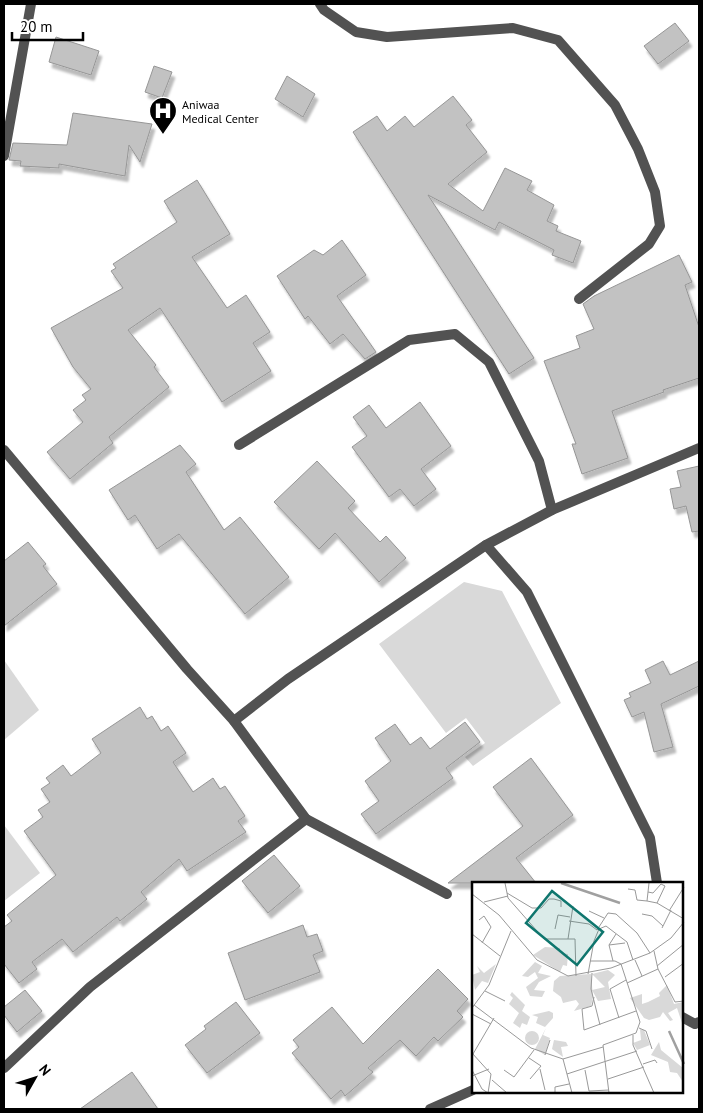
<svg xmlns="http://www.w3.org/2000/svg" width="703" height="1113" viewBox="0 0 703 1113" font-family="'PT Sans',sans-serif">
  <style>
    .green { fill: #d9d9d9 }
    .building { fill: #c2c2c2; stroke: #969696; filter: url(#shadow) }
    .lines { fill: none; stroke-linecap: round; stroke-linejoin: round }
    .minor { stroke: #525252; stroke-width: 10 }
    .labels { text-anchor: middle; dominant-baseline: central; stroke-width: 5; stroke-linejoin: round; paint-order: stroke }
    .poi-label { font-size: 12px; fill: #000; stroke: #fff; text-anchor: start }
    .inset-river { fill: none; stroke: #a0a0a0; stroke-width: 2.5 }
    .inset-road { fill: none; stroke: #999; stroke-width: 1 }
    .view { fill: #0f766e; fill-opacity: 0.15; stroke: #0f766e; stroke-width: 2.5 }
    .inset-edge { fill: none; stroke: #000; stroke-width: 2.5 }
  </style>
  <defs>
    <filter id="shadow"><feDropShadow dx="3" dy="5.5" stdDeviation="1" flood-color="#0004"/></filter>
  </defs>
  <rect width="100%" height="100%" fill="#fff"/>
  <g class="green">
    <polygon points="464,582 502,591 561,703 473,766 465,757 485,743 466,718 446,733 379,644"/>
    <polygon points="4,660 39,710 4,740"/>
    <polygon points="4,825 40,873 4,901"/>
  </g>
  <g class="building">
    <polygon points="675,23 689,41 658,64 644,46"/>
    <polygon points="56,37 99,51 91,75 49,62"/>
    <polygon points="154,66 172,72 162,98 145,92"/>
    <polygon points="287,76 315,94 303,117 275,99"/>
    <polygon points="453,96 472,120 466,125 487,152 448,184 483,211 505,168 532,181 527,190 554,205 547,221 558,226 556,231 581,241 573,263 552,255 554,250 499,222 495,230 428,195 534,358 509,374 353,132 377,116 387,131 405,116 414,127"/>
    <polygon points="73,113 152,124 140,162 129,145 125,176 59,164 59,168 20,166 21,161 9,160 13,143 67,145"/>
    <polygon points="197,180 230,234 192,257 227,308 246,295 270,332 253,343 271,371 222,402 160,308 128,330 156,365 154,367 169,387 109,437 113,443 70,479 47,452 83,422 73,410 86,400 82,395 91,389 73,367 51,328 123,288 111,271 116,268 113,264 177,222 164,201"/>
    <polygon points="342,240 366,275 337,296 376,352 365,359 343,334 330,344 308,316 305,319 277,276 314,250 323,255"/>
    <polygon points="679,255 692,282 685,285 699,327 699,378 663,390 664,392 612,411 628,458 582,474 572,444 576,444 544,361 580,348 576,336 594,329 583,304 594,296"/>
    <polygon points="420,402 451,446 421,469 436,489 414,506 400,489 389,497 352,447 367,436 353,417 369,405 386,428"/>
    <polygon points="180,445 196,464 186,472 224,530 240,517 289,577 245,614 179,534 157,549 135,515 128,520 109,490"/>
    <polygon points="317,461 355,501 348,508 380,542 386,536 406,558 379,582 335,533 319,549 274,502"/>
    <polygon points="699,466 699,531 692,532 686,506 674,509 670,489 681,487 677,471"/>
    <polygon points="28,542 46,564 43,566 57,584 4,626 4,561"/>
    <polygon points="663,661 670,675 699,661 699,686 661,704 673,747 654,752 644,712 632,717 624,700 631,697 629,693 651,683 645,670"/>
    <polygon points="140,707 147,719 152,716 161,731 168,726 186,753 173,762 193,792 213,778 220,789 225,786 245,816 238,821 246,832 187,871 179,859 141,892 147,899 120,921 117,917 73,952 62,939 32,962 37,969 19,983 4,964 4,927 12,921 7,915 56,875 24,831 43,817 38,810 50,802 41,789 50,783 46,778 63,765 71,776 101,753 92,739"/>
    <polygon points="465,722 480,742 446,768 453,778 376,834 361,814 379,801 365,781 391,761 375,738 395,724 410,745 421,737 430,749"/>
    <polygon points="531,758 573,815 516,858 536,883 448,883 523,826 493,787"/>
    <polygon points="274,855 300,886 268,913 242,881"/>
    <polygon points="303,925 307,937 317,934 323,951 313,955 320,972 245,1000 228,953"/>
    <polygon points="438,969 468,999 457,1011 463,1017 438,1041 434,1037 416,1056 400,1040 368,1068 373,1072 345,1096 341,1090 331,1099 292,1053 299,1047 293,1040 332,1007 363,1044"/>
    <polygon points="25,990 42,1011 17,1032 4,1015 4,1007"/>
    <polygon points="236,1002 260,1033 207,1073 185,1045 206,1029 204,1026"/>
    <polygon points="132,1072 158,1109 80,1109"/>
  </g>
  <g class="lines">
    <g class="minor">
      <polyline points="320,4 324,10 356,32 387,37 513,28 558,40 615,105 638,149 655,192 660,226 649,244 579,299"/>
      <polyline points="4,156 31,4"/>
      <polyline points="239,445 409,340 455,334 489,362 539,461 552,510"/>
      <polyline points="4,450 187,669 234,721 288,679 486,545 552,510 699,448"/>
      <polyline points="486,545 527,592 650,838 657,883"/>
      <polyline points="306,819 447,894"/>
      <polyline points="682,1017 695,1024 699,1022"/>
      <polyline points="4,1068 90,987 306,819 234,721"/>
      <polyline points="430,1109 473,1090"/>
    </g>
  </g>
  <defs>
    <symbol id="hospital-pin" viewBox="-11 -11 22 30"><path d="M0 17L-7.5 6A9.5 9.5 0 1 1 7.5 6Z" fill="#000" stroke="#fff"/><path d="M-5-5h3v3.5h4V-5h3V5h-3V1.5h-4V5h-3Z" fill="#fff"/></symbol>
  </defs>
  <g fill-rule="evenodd">
    <use href="#hospital-pin" x="147" y="95" width="32" height="43"/>
  </g>
  <g class="labels">
    <g class="poi-label">
      <text x="182" y="104">Aniwaa<tspan x="182" dy="14">Medical Center</tspan></text>
    </g>
  </g>
  <g transform="translate(472 882)">
    <rect width="211" height="211" fill="#fff"/>
    <path d="M73,65L88,66V71L96,72L95,84L91,83L88,90L61,73ZM63,80L70,84L66,91L79,94L67,100L62,108L73,109L70,115L58,114L54,105L66,96L63,90L56,95L50,94ZM24,82L16,101L10,99L3,108L0,93L8,90L5,84L12,91ZM136,88L143,93L136,100L139,117L126,119L120,108L133,105L120,92ZM119,92L121,115L119,124L102,129L107,122L104,118L91,121L89,115L81,109L82,99L88,94ZM195,103L202,122L211,120V144L205,126L196,131L201,138L198,139L191,130L188,135L177,138L172,136L158,116L170,112V122L176,120L188,114L187,111ZM40,110L53,123L50,129L58,135L55,143L50,141L48,146L41,141L47,131L37,122L41,116L38,113ZM77,129L81,131V136L73,145L64,141L66,135L60,133ZM74,146L71,153L78,156L73,173L63,167ZM168,147L172,148L178,163L165,168L161,161L169,158ZM53 156a7 7 0 1 1 14 0a7 7 0 1 1-14 0ZM82,158L94,160L96,164L89,165L91,175L80,167ZM187,160L189,168L211,186V200L205,191L198,190L196,180L179,173Z" fill="#d9d9d9"/>
    <path class="inset-river" d="M89,1L148,21M197,149L212,182"/>
    <path class="inset-road" d="M33,1L36,16L72,57H96L101,24M177,1L175,19L185,21L212,37M156,7L163,8L165,18L175,19M176,10L181,11L189,2L193,4L185,21M35,11L60,26H69L77,17H82L89,19V25M0,12L27,33L65,78L96,94L139,86L178,71L199,56L212,40M12,20L36,14M117,29L132,36M197,29L212,5M170,32L180,34L191,44M7,38L12,34L19,45L10,61M97,39L117,42L125,48L136,31L144,32L165,51L178,71M190,46L199,28M83,47L86,33L98,35M0,52L28,74M96,57H103L104,94M137,63L153,61M182,69L186,87L203,120L212,119M163,78L170,94M118,79H143L149,82L168,140L164,151L131,163L137,211M141,79L137,63L144,52M185,84L212,62M120,91L119,107L128,143M116,92L122,59L127,47L134,44L155,60L161,78M193,95L212,81M155,101L186,87M13,109L33,119M122,115L120,124L110,127L112,148L164,129M2,123L59,166L91,177L100,211M0,126L17,103L39,49M0,132L19,142M147,136L138,107L154,98M167,146L174,149L180,167M161,153V163L182,211M0,171L19,192L16,211L10,207L0,188M1,172L22,136M73,173L78,158M57,176L69,184L58,197M91,177L131,165M171,182L183,178L185,181M68,187L73,208M32,188L42,195L62,168M113,188L117,209L137,208M95,192L165,169M0,194L17,187M136,197L172,185M20,198L35,211M83,211V205L97,202"/>
    <path class="view" d="M80,9L131,50L105,83L54,41Z"/>
    <rect width="211" height="211" class="inset-edge"/>
  </g>
  <rect width="703" height="1113" fill="none" stroke="#000000" stroke-width="10"/>
  <g transform="translate(35 1078) rotate(51)" stroke="#ffffff" stroke-width="4" paint-order="stroke">
  <path d="M0-4L9 19L0 12L-9 19Z" fill="#000000"/>
  <text y="-8" font-size="14" font-weight="bold" text-anchor="middle" fill="#000000">N</text>
  </g>
  <path d="M12 32v8h71v-8" fill="none" stroke="#000000" stroke-width="2.5"/>
  <text x="20" y="32" font-size="15" fill="#000000" stroke="#ffffff" stroke-width="4" paint-order="stroke">20 m</text>
</svg>
